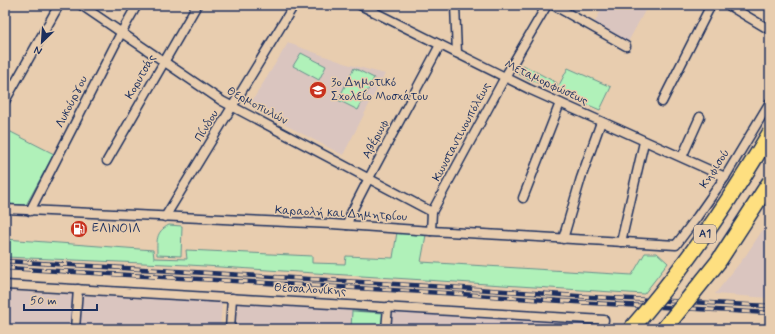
<svg xmlns="http://www.w3.org/2000/svg" width="775" height="334" viewBox="0 0 775 334" font-family="Mynerve,sans-serif">
  <style>
    .built { fill: #dac5bf }
    .green { fill: #b0f1b9; stroke: #66908c }
    .lines { fill: none; stroke-linecap: round; stroke-linejoin: round }
    .street-casing { stroke: #1b2f5e; stroke-width: 11 }
    .street { stroke: #e8cdaf; stroke-width: 8 }
    .rail-casing { stroke: #1b2f5e; stroke-width: 4.5 }
    .rail { stroke: #e8cdaf; stroke-width: 3; stroke-dasharray: 9; stroke-linecap: butt }
    .highway-bridge-casing { stroke: #1b2f5e; stroke-width: 18; stroke-linecap: butt }
    .highway-bridge { stroke: #fedf80; stroke-width: 15 }
    .labels { text-anchor: middle; dominant-baseline: central; stroke-width: 3; stroke-linejoin: round; paint-order: stroke }
    .shield { fill: #e8cdaf; stroke: #585e76; stroke-width: 1 }
    .shield-label { font-size: 11px; font-weight: bold; fill: #1b2f5e }
    .street-label { font-size: 12px; fill: #1b2f5e; stroke: #e8cdaf }
    .poi-label { font-size: 12px; fill: #1b2f5e; stroke: #e8cdaf; text-anchor: start }
  </style>
  <rect width="100%" height="100%" fill="#e8cdaf"/>
  <filter id="ink" filterUnits="userSpaceOnUse"><feTurbulence type="fractalNoise" baseFrequency=".025" numOctaves="2"/><feDisplacementMap in="SourceGraphic" scale="8" xChannelSelector="R" yChannelSelector="G"/><feConvolveMatrix kernelMatrix="1 2 1 2 8 2 1 2 1" color-interpolation-filters="sRGB"/></filter>
  <g filter="url(#ink)">
    <g class="built">
      <polygon points="604,5 648,5 627,44 593,25"/>
      <polygon points="288,43 347,64 385,74 343,155 249,106"/>
      <polygon points="770,219 770,298 715,294 746,255"/>
      <polygon points="5,291 222,303 220,329 5,329"/>
      <polygon points="238,304 590,324 594,329 236,329"/>
    </g>
    <g class="green">
      <polygon points="301,53 326,66 319,80 293,66"/>
      <polygon points="523,65 557,83 554,90 518,74"/>
      <polygon points="354,68 374,78 358,110 338,100"/>
      <polygon points="568,68 611,87 600,110 556,91"/>
      <polygon points="5,129 54,154 26,205 5,204"/>
      <path d="M169,225L182,226L181,256L157,255C157,241 155,232 169,225Z"/>
      <polygon points="397,232 426,235 421,262 632,275 645,253 657,253 668,263 644,294 189,265 5,257 5,239 153,250 154,258 187,259 186,250 312,256 312,263 345,264 346,256 393,258"/>
      <polygon points="352,311 384,313 383,329 351,329"/>
    </g>
    <g class="lines">
      <defs>
        <g id="street">
          <polyline points="81,5 222,101 432,212"/>
          <polyline points="360,5 529,89 725,177"/>
          <polyline points="455,5 457,53"/>
          <polyline points="553,5 626,46"/>
          <polyline points="728,5 770,30"/>
          <polyline points="5,101 59,5"/>
          <polyline points="662,102 711,5"/>
          <polyline points="682,157 700,117"/>
          <polyline points="107,161 197,5"/>
          <polyline points="523,198 560,103"/>
          <polyline points="5,209 332,224 431,231 676,245 697,217 725,177 770,102"/>
          <polyline points="30,211 121,33 137,5"/>
          <polyline points="165,217 294,5"/>
          <polyline points="347,225 351,213 369,178 440,45"/>
          <polyline points="431,231 432,212 505,77 547,5"/>
          <polyline points="563,239 581,178 601,122"/>
          <polyline points="621,242 644,142"/>
          <polyline points="5,285 604,320 602,329"/>
          <polyline points="75,329 78,289"/>
          <polyline points="230,329 232,298"/>
          <polyline points="386,329 388,307"/>
        </g>
      </defs>
      <use href="#street" class="street-casing"/>
      <use href="#street" class="street"/>
      <defs>
        <g id="rail">
          <polyline points="5,261 462,288 591,297 770,306"/>
          <polyline points="5,268 461,294 591,303 770,313"/>
        </g>
      </defs>
      <use href="#rail" class="rail-casing"/>
      <use href="#rail" class="rail"/>
      <defs>
        <g id="highway-bridge">
          <path d="M631,329C684,269 729,202 770,133"/>
          <polyline points="664,329 718,262 770,182"/>
        </g>
      </defs>
      <use href="#highway-bridge" class="highway-bridge-casing"/>
      <use href="#highway-bridge" class="highway-bridge"/>
    </g>
  </g>
  <defs>
    <symbol id="school-disc" viewBox="-11 -11 22 22"><circle r="9.5" fill="#c8321e" stroke="#e8cdaf"/><path d="M0-5L7-2L0 1L-7-2ZM-4 1L0 2.5L4 1V4Q0 6-4 4Z" fill="#fff"/></symbol>
    <symbol id="fuel-disc" viewBox="-11 -11 22 22"><circle r="9.5" fill="#c8321e" stroke="#e8cdaf"/><path d="M-5.5-6h7V0h2V4h1.3V-2.5L3-4.5l.8-.8L6-3V5H2.5V1h-1V6h-7ZM-4.2-4.7v3.2H.2V-4.7Z" fill="#fff"/></symbol>
  </defs>
  <g fill-rule="evenodd">
    <use href="#school-disc" x="308" y="80" width="20" height="20"/>
    <use href="#fuel-disc" x="69" y="219" width="20" height="20"/>
  </g>
  <g class="labels">
    <rect class="shield" x="694" y="225" width="22" height="18" rx="3"/>
    <g class="shield-label">
      <text x="705" y="234">Α1</text>
    </g>
    <g class="street-label">
      <text transform="translate(141 77) rotate(-60)">Κορυτσάς</text>
      <text transform="translate(546 83) rotate(25)">Μεταμορφώσεως</text>
      <text transform="translate(72 102) rotate(-63)">Λυκούργου</text>
      <text transform="translate(257 106) rotate(28)">Θερμοπυλών</text>
      <text transform="translate(207 126) rotate(-59)">Πίνδου</text>
      <text transform="translate(462 132) rotate(-62)">Κωνσταντινουπόλεως</text>
      <text transform="translate(376 139) rotate(-62)">Αβέρωφ</text>
      <text transform="translate(715 169) rotate(-57)">Κηφισού</text>
      <text transform="translate(341 214) rotate(3)">Καραολή και Δημητρίου</text>
      <text transform="translate(310 290) rotate(3)">Θεσσαλονίκης</text>
    </g>
    <g class="poi-label">
      <text x="331" y="83">3ο Δημοτικό<tspan x="331" dy="14">Σχολείο Μοσχάτου</tspan></text>
      <text x="92" y="229">ΕΛΙΝΟΙΛ</text>
    </g>
  </g>
  <rect width="775" height="334" fill="none" stroke="#e8cdaf" stroke-width="20"/>
  <rect x="10" y="10" width="755" height="314" fill="none" stroke="#1b2f5e" stroke-width="1.5" filter="url(#ink)"/>
  <g transform="translate(42 42) rotate(205)" stroke="#e8cdaf" stroke-width="3" paint-order="stroke">
  <path d="M0-3L7 15L0 10L-7 15Z" fill="#1b2f5e"/>
  <text y="-6" font-size="11" font-weight="bold" text-anchor="middle" fill="#1b2f5e">N</text>
  </g>
  <path d="M24 304v6h73v-6" fill="none" stroke="#1b2f5e" stroke-width="2"/>
  <text x="30" y="304" font-size="12" fill="#1b2f5e" stroke="#e8cdaf" stroke-width="3" paint-order="stroke">50 m</text>
</svg>
